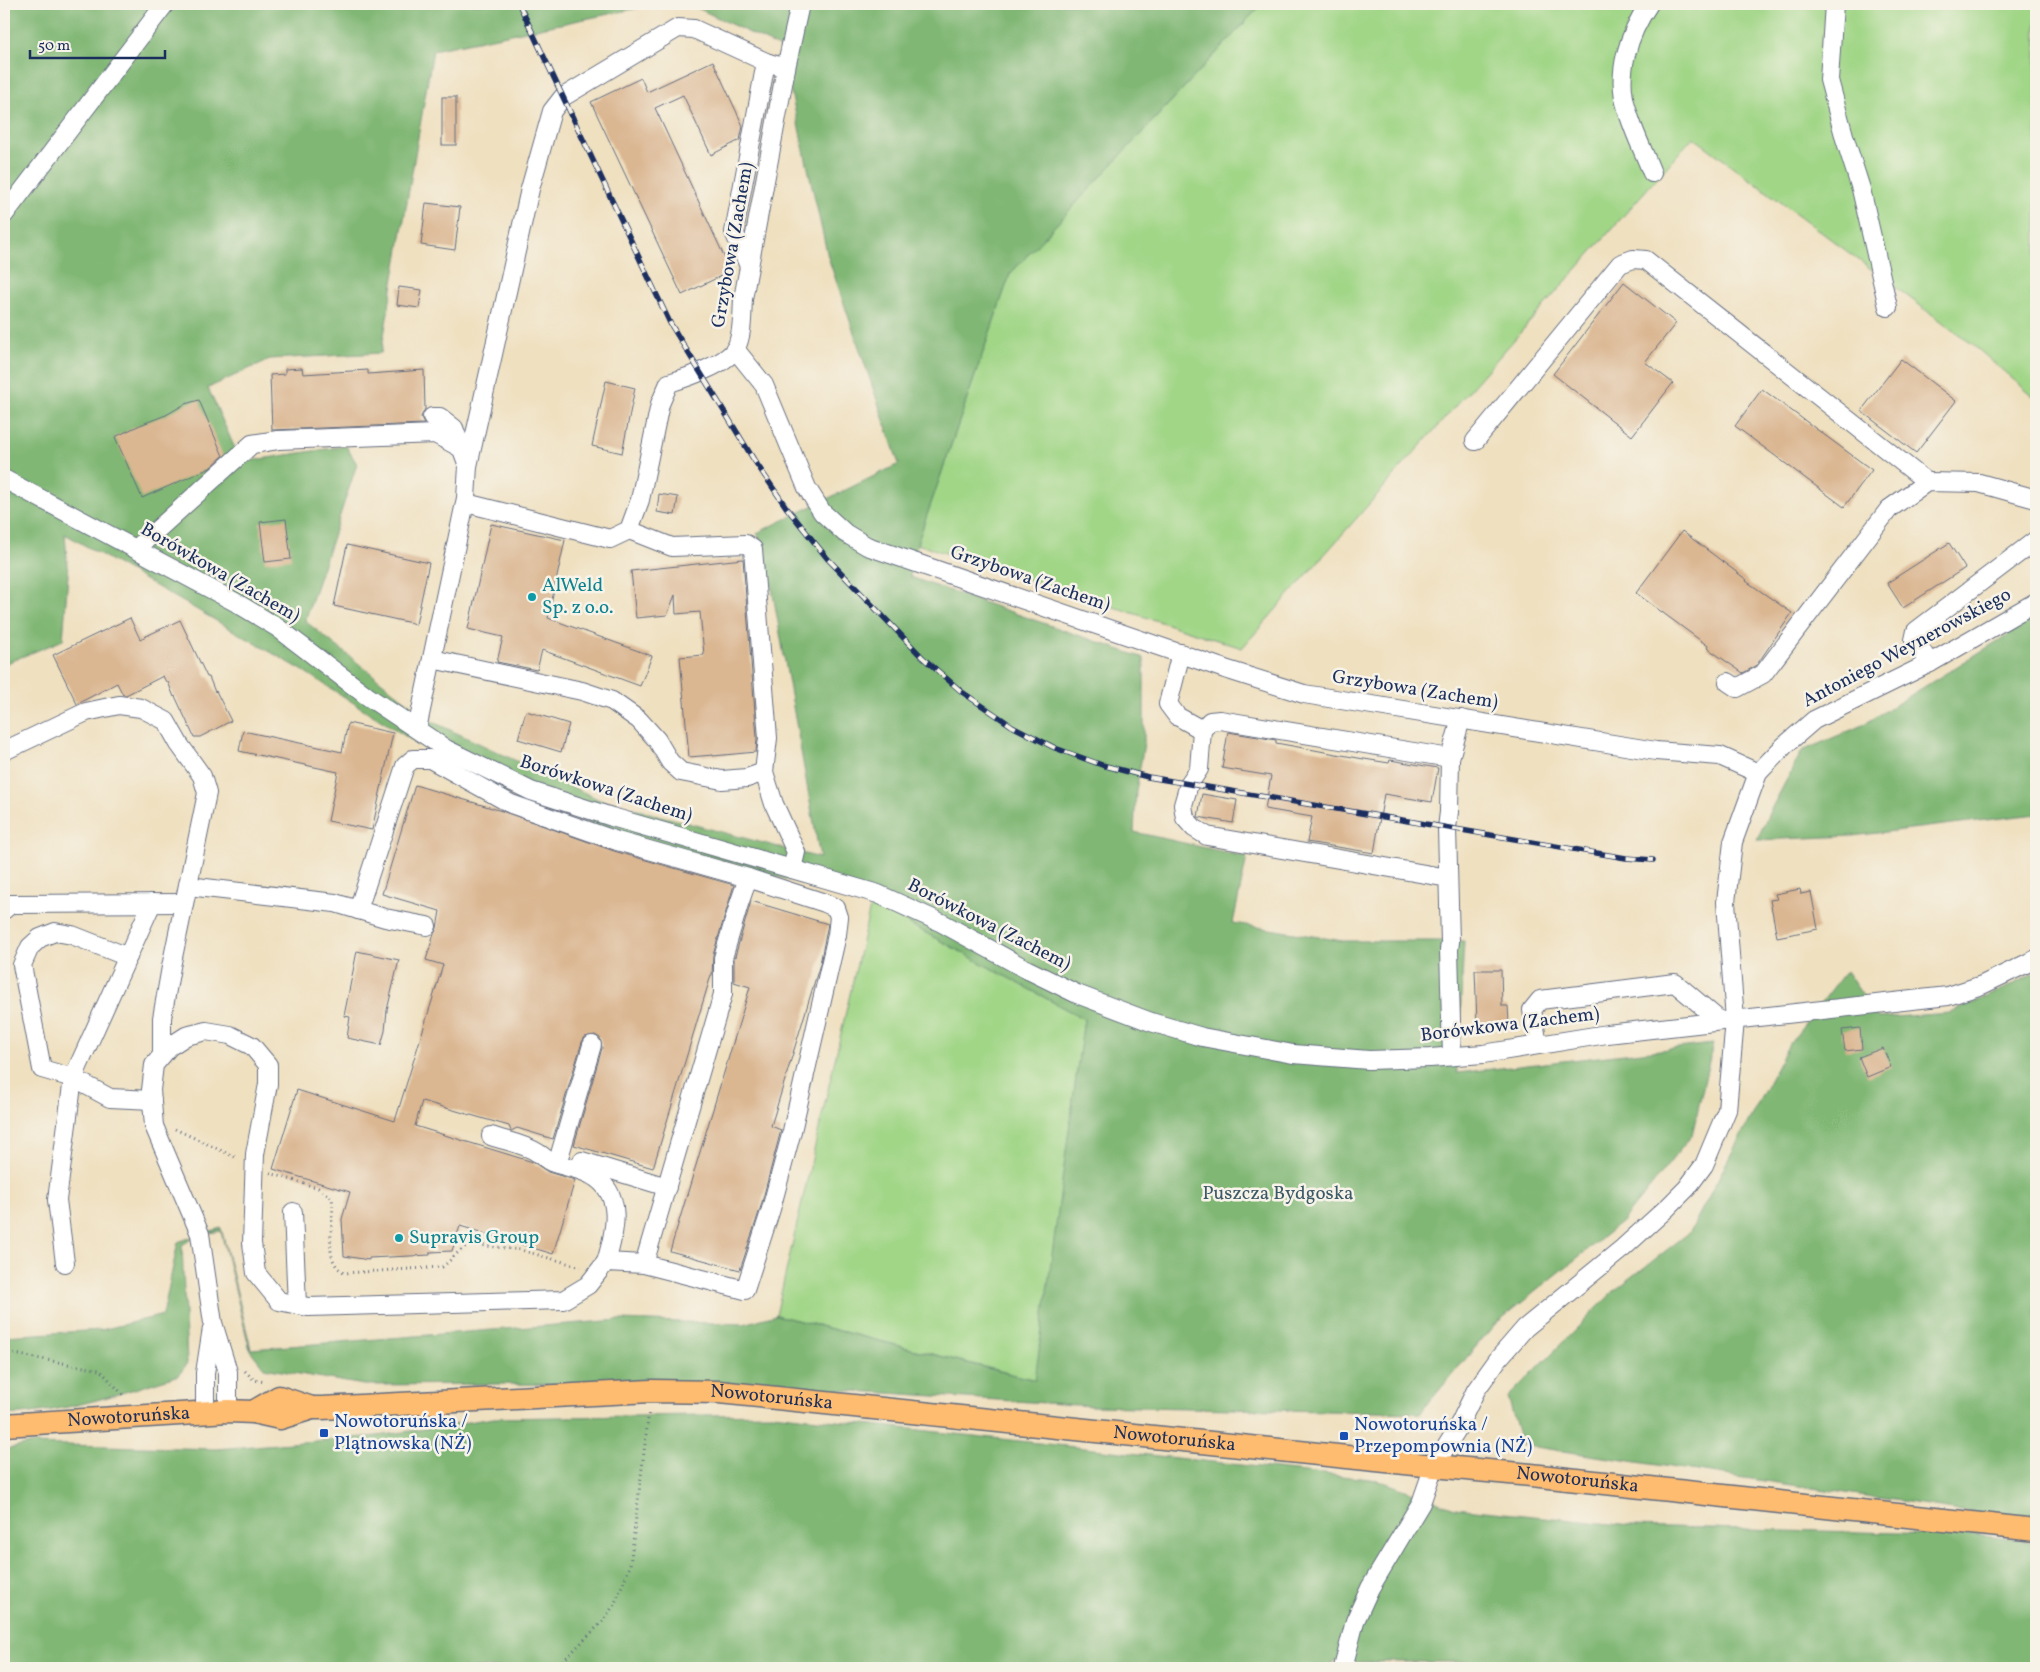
<svg xmlns="http://www.w3.org/2000/svg" width="2040" height="1672" viewBox="0 0 2040 1672" font-family="Vollkorn,serif">
  <style>
    .green { fill: #a1d687; stroke: #5e8272 }
    .forest { fill: #80b774; stroke: #4e7369 }
    .building { fill: #dab691 }
    .lines { fill: none; stroke-linecap: round; stroke-linejoin: round }
    .minor-casing { stroke: #656d80; stroke-width: 20 }
    .major-casing { stroke: #656d80; stroke-width: 25 }
    .path { stroke: #656d80; stroke-width: 3; stroke-dasharray: 1 4; stroke-linecap: butt }
    .minor { stroke: #fff; stroke-width: 18 }
    .major { stroke: #febc70; stroke-width: 22 }
    .rail-casing { stroke: #1b2f5e; stroke-width: 5.5 }
    .rail { stroke: #f7f3e8; stroke-width: 4; stroke-dasharray: 11; stroke-linecap: butt }
    .culture-dot { fill: #0f9aa8; stroke: #f7f3e8; stroke-width: 2 }
    .transit-dot { fill: #1a4fb4; stroke: #f7f3e8; stroke-width: 2 }
    .labels { text-anchor: middle; dominant-baseline: central; stroke-width: 5; stroke-linejoin: round; paint-order: stroke }
    .street-label { font-size: 19px; fill: #1b2f5e; stroke: #f7f3e8 }
    .culture-label { font-size: 19px; fill: #0d838f; stroke: #f7f3e8; text-anchor: start }
    .park-label { font-size: 19px; fill: #3c5968; stroke: #f7f3e8 }
    .transit-label { font-size: 19px; fill: #164399; stroke: #f7f3e8; text-anchor: start }
  </style>
  <rect width="100%" height="100%" fill="#f7f3e8"/>
  <filter id="ink" filterUnits="userSpaceOnUse"><feTurbulence type="fractalNoise" baseFrequency=".02" numOctaves="2"/><feDisplacementMap in="SourceGraphic" scale="10" xChannelSelector="R" yChannelSelector="G"/><feConvolveMatrix kernelMatrix="1 2 1 2 8 2 1 2 1" color-interpolation-filters="sRGB"/></filter>
  <filter id="wash" filterUnits="userSpaceOnUse"><feTurbulence type="fractalNoise" baseFrequency=".0096" numOctaves="4" result="noise"/><feDisplacementMap in="SourceGraphic" scale="20" xChannelSelector="R" yChannelSelector="G"/><feGaussianBlur stdDeviation="1.12" result="paint"/><feColorMatrix in="noise" values="0 0 0 0 0 0 0 0 0 0 0 0 0 0 0 0 0 1.4 0 .05"/><feComposite in="paint" operator="in"/></filter>
  <g filter="url(#wash)">
    <rect width="100%" height="100%" fill="#efe0c0"/>
    <g class="green">
      <polygon points="1262,4 2036,4 2036,399 1972,344 1693,137 1242,648 917,544 1010,274"/>
      <polygon points="871,903 1084,1019 1036,1380 776,1315"/>
    </g>
    <g class="forest">
      <path d="M4,4H658L433,50L381,353L270,359L208,388L241,462L346,446L357,464L305,621L431,721L600,800L820,858L765,549L757,533L899,464L828,257L781,48L689,4H1262L1010,274L917,544L910,577L1144,658V743L1136,791L1134,832L1247,857L1233,923L1343,941H1464L1457,1073L1713,1044L1692,1135L1622,1222L1495,1324L1420,1413L1093,1406L792,1387L499,1384L364,1385L264,1368L250,1350L221,1231L198,1235L182,1245L187,1363L179,1375C122,1393 65,1413 4,1415V1336L101,1330L163,1315L178,1242L200,1234L221,1228L251,1349L619,1320L744,1324L776,1315L1035,1380L1084,1019L871,903L597,826L520,801L454,767L302,670L65,534L68,575L63,640L4,664Z"/>
      <polygon points="2036,617 2036,814 1852,836 1757,840 1769,813 1802,751 1863,725"/>
      <polygon points="1846,971 1878,1018 1951,1013 2010,986 2036,972 2036,1519 1975,1535 2036,1542 2036,1668 1528,1668 1528,1662 1333,1662 1333,1668 4,1668 4,1450 30,1444 216,1449 378,1436 494,1418 772,1414 1378,1480 1455,1508 1631,1526 1973,1535 1974,1512 1522,1445 1508,1397 1614,1291 1690,1232 1788,1046"/>
    </g>
    <g id="blocks">
      <g class="building">
        <polygon points="713,61 743,126 740,140 711,155 683,95 655,108 731,271 682,295 591,102 641,78 647,92"/>
        <rect x="442" y="97" width="14" height="48"/>
        <polygon points="426,203 460,207 455,250 421,245"/>
        <polygon points="1624,282 1676,323 1645,362 1673,383 1632,436 1553,374"/>
        <polygon points="399,287 422,290 419,308 397,305"/>
        <polygon points="1901,359 1956,401 1916,453 1861,411"/>
        <polygon points="302,368 303,374 368,370 368,374 424,370 425,409 421,417 424,424 272,430 270,375 285,374 285,369"/>
        <polygon points="606,381 635,388 622,453 592,446"/>
        <polygon points="1762,389 1872,470 1844,507 1735,426"/>
        <polygon points="199,400 223,456 210,468 142,498 115,437 140,425 166,415 185,404"/>
        <polygon points="659,494 678,497 675,515 657,512"/>
        <polygon points="286,519 291,559 265,562 260,522"/>
        <polygon points="491,524 565,540 548,618 652,656 640,686 542,650 537,670 497,662 503,637 468,629"/>
        <polygon points="1682,531 1747,580 1746,581 1792,613 1756,666 1743,673 1707,648 1708,646 1636,593"/>
        <polygon points="1949,543 1965,568 1903,608 1887,583"/>
        <polygon points="347,545 429,563 416,624 334,606"/>
        <polygon points="743,559 757,738 756,752 713,756 713,755 689,757 680,657 704,655 700,612 676,614 675,595 667,615 636,618 631,571"/>
        <polygon points="130,618 140,639 180,620 207,677 209,677 215,692 216,691 231,721 200,737 194,737 175,696 174,697 168,682 166,682 163,676 126,695 123,695 117,683 77,704 53,655"/>
        <polygon points="526,711 569,724 561,752 518,739"/>
        <polygon points="348,723 393,733 372,830 328,821 338,772 239,751 243,731 342,752"/>
        <polygon points="1228,732 1276,740 1276,743 1358,758 1389,763 1390,760 1438,768 1432,802 1384,794 1374,853 1307,842 1312,817 1265,809 1271,776 1222,768"/>
        <polygon points="415,785 502,811 614,851 734,885 713,955 712,975 711,975 653,1168 574,1145 602,1048 600,1038 595,1035 585,1037 582,1042 553,1139 517,1128 511,1131 509,1126 422,1101 415,1126 533,1162 548,1172 575,1180 553,1254 460,1226 452,1251 430,1252 430,1255 369,1258 369,1260 344,1256 342,1219 350,1192 273,1169 297,1090 395,1121 443,965 426,960 434,934 437,928 440,911 382,894"/>
        <polygon points="1202,794 1237,800 1233,823 1198,817"/>
        <polygon points="1800,889 1801,894 1811,892 1818,929 1777,937 1770,900 1777,899 1775,894"/>
        <polygon points="751,901 828,924 820,964 771,1126 781,1130 761,1206 740,1270 670,1251 750,987 734,982 734,960"/>
        <polygon points="357,951 399,960 387,1010 385,1031 381,1045 347,1038 350,1017 344,1016"/>
        <polygon points="1475,970 1501,970 1502,1006 1508,1006 1509,1023 1477,1024"/>
        <polygon points="1860,1028 1862,1049 1845,1051 1842,1030"/>
        <polygon points="1883,1048 1891,1067 1867,1077 1859,1057"/>
      </g>
    </g>
  </g>
  <g filter="url(#ink)">
    <use href="#blocks" fill-opacity="0" stroke="#656d80" stroke-width="1"/>
    <g class="lines">
      <defs>
        <g id="minor">
          <path d="M1649,4C1629,33 1615,74 1627,109C1633,131 1644,152 1652,173"/>
          <polyline points="1834,4 1829,80 1845,139 1861,189 1888,307"/>
          <polyline points="4,215 165,4"/>
          <polyline points="749,266 734,232 766,62"/>
          <polyline points="735,349 764,385 807,488 822,512 845,533 867,546 1225,669 1304,694 1656,751 1720,756 1758,773"/>
          <polyline points="1475,441 1620,264 1633,259 1646,260 1927,482"/>
          <polyline points="468,466 530,189 552,111 563,97 678,28 694,29 766,62 786,68"/>
          <polyline points="4,479 235,602 278,628 367,696 446,749 531,791 612,817 878,894 942,923 1024,968 1077,994 1151,1022 1202,1037 1293,1054 1369,1060 1430,1058 1483,1054 1607,1034 1948,996 1982,985 2036,959"/>
          <path d="M466,503L610,539L629,530L640,500L660,404L669,383C686,378 727,364 736,348C743,334 742,314 743,299L786,68L800,4"/>
          <polyline points="629,530 672,547 746,544 753,549 768,738 764,772 774,804 796,852 792,869"/>
          <polyline points="136,549 252,444 278,440 435,434 461,448"/>
          <polyline points="1181,653 1168,704 1177,716 1202,730"/>
          <polyline points="432,659 582,691 612,701 639,720 657,740 670,762 681,772 722,780 747,778 764,772"/>
          <polyline points="1930,663 1914,640 1916,631 2036,540"/>
          <polyline points="1728,682 1737,688 1763,674 1889,509 1927,482 1979,483 2036,499"/>
          <polyline points="417,729 466,498 468,466 454,428 440,417 432,417"/>
          <polyline points="4,751 86,712 119,705 141,708 166,721 179,744 202,776 207,793 171,967 162,1018 162,1055"/>
          <polyline points="1450,758 1461,719"/>
          <polyline points="1448,878 1207,836 1194,828 1185,818 1183,805 1189,784 1199,769 1202,730 1210,721 1220,720 1450,758 1449,812 1447,828 1450,942 1449,950 1452,1056"/>
          <polyline points="188,886 335,903 385,918 427,926"/>
          <polyline points="4,910 11,904 184,903"/>
          <polyline points="358,910 405,766 413,759 430,759 511,804 617,841 748,878"/>
          <polyline points="128,957 72,935 55,932 40,938 30,947 22,965 42,1069 73,1078 110,1098 152,1100"/>
          <polyline points="1538,1045 1532,1010 1540,1000 1675,983 1720,1021"/>
          <path d="M491,1136C505,1141 525,1144 538,1153C543,1155 546,1160 551,1162C564,1167 579,1168 591,1175C625,1193 615,1232 606,1262"/>
          <polyline points="560,1154 592,1045"/>
          <polyline points="582,1161 667,1187"/>
          <polyline points="293,1212 297,1305"/>
          <polyline points="65,1263 57,1200 73,1078 152,903"/>
          <polyline points="228,1411 228,1372 213,1323 200,1234 154,1126 151,1090 154,1065 169,1047 186,1036 206,1031 230,1035 252,1046 268,1065 268,1084 255,1154 252,1243 256,1273 279,1301 308,1307 563,1300 588,1285 606,1262 644,1264 745,1290 771,1209 792,1131 837,935 839,917 836,908 825,903 748,878 739,904 723,958 723,994 644,1264"/>
          <polyline points="205,1413 205,1373 212,1328"/>
          <polyline points="1343,1668 1355,1621 1370,1588 1421,1503 1434,1466 1456,1431 1476,1390 1499,1358 1525,1328 1623,1248 1668,1207 1687,1188 1704,1165 1727,1110 1735,1020 1726,902 1733,842 1758,773 1784,746 1814,720 1930,663 2036,602"/>
        </g>
        <g id="major">
          <polyline points="253,1412 279,1397 312,1408"/>
          <path id="s1" d="M4,1425L228,1411L253,1412L280,1418L312,1408H322L651,1391L719,1392L1434,1466L1531,1475L2036,1530"/>
        </g>
      </defs>
      <use href="#minor" class="minor-casing"/>
      <use href="#major" class="major-casing"/>
      <g class="path">
        <polyline points="175,1129 237,1158"/>
        <path d="M270,1173L318,1188L332,1198C336,1222 320,1261 345,1273L442,1267C452,1260 459,1249 470,1244L521,1250L581,1267"/>
        <polyline points="4,1352 100,1370 125,1397"/>
        <polyline points="245,1371 254,1380 265,1382"/>
        <polyline points="556,1668 604,1620 615,1603 630,1566 649,1411"/>
      </g>
      <use href="#minor" class="minor"/>
      <use href="#major" class="major"/>
      <defs>
        <polyline id="rail" points="519,4 670,323 754,460 786,507 827,558 922,657 962,692 1012,726 1055,748 1102,765 1148,777 1626,858 1653,860"/>
      </defs>
      <use href="#rail" class="rail-casing"/>
      <use href="#rail" class="rail"/>
    </g>
  </g>
  <g class="culture-dot">
    <circle cx="532" cy="597" r="5"/>
    <circle cx="399" cy="1238" r="5"/>
  </g>
  <g class="transit-dot">
    <rect x="319" y="1428" width="10" height="10" rx="2.5"/>
    <rect x="1339" y="1431" width="10" height="10" rx="2.5"/>
  </g>
  <g class="labels">
    <g class="street-label">
      <text transform="translate(733 245) rotate(-80)">Grzybowa (Zachem)</text>
      <text transform="translate(220 573) rotate(30)">Borówkowa (Zachem)</text>
      <text transform="translate(1030 579) rotate(19)">Grzybowa (Zachem)</text>
      <text transform="translate(1907 648) rotate(-28)">Antoniego Weynerowskiego</text>
      <text transform="translate(1415 690) rotate(9)">Grzybowa (Zachem)</text>
      <text transform="translate(606 789) rotate(18)">Borówkowa (Zachem)</text>
      <text transform="translate(989 925) rotate(27)">Borówkowa (Zachem)</text>
      <text transform="translate(1510 1025) rotate(-7)">Borówkowa (Zachem)</text>
      <text stroke="none"><textPath href="#s1" startOffset="771">Nowotoruńska</textPath></text>
      <text stroke="none"><textPath href="#s1" startOffset="125">Nowotoruńska</textPath></text>
      <text stroke="none"><textPath href="#s1" startOffset="1176">Nowotoruńska</textPath></text>
      <text stroke="none"><textPath href="#s1" startOffset="1581">Nowotoruńska</textPath></text>
    </g>
    <g class="culture-label">
      <text x="542" y="586">AlWeld<tspan x="542" dy="22">Sp. z o.o.</tspan></text>
      <text x="409" y="1238">Supravis Group</text>
    </g>
    <g class="park-label">
      <text x="1278" y="1194">Puszcza Bydgoska</text>
    </g>
    <g class="transit-label">
      <text x="334" y="1422">Nowotoruńska /<tspan x="334" dy="22">Plątnowska (NŻ)</tspan></text>
      <text x="1354" y="1425">Nowotoruńska /<tspan x="1354" dy="22">Przepompownia (NŻ)</tspan></text>
    </g>
  </g>
  <rect width="2040" height="1672" fill="none" stroke="#f7f3e8" stroke-width="20"/>
  <path d="M30 50v8h135v-8" fill="none" stroke="#1b2f5e" stroke-width="2.5"/>
  <text x="38" y="50" font-size="15" fill="#1b2f5e" stroke="#f7f3e8" stroke-width="4" paint-order="stroke">50 m</text>
</svg>
